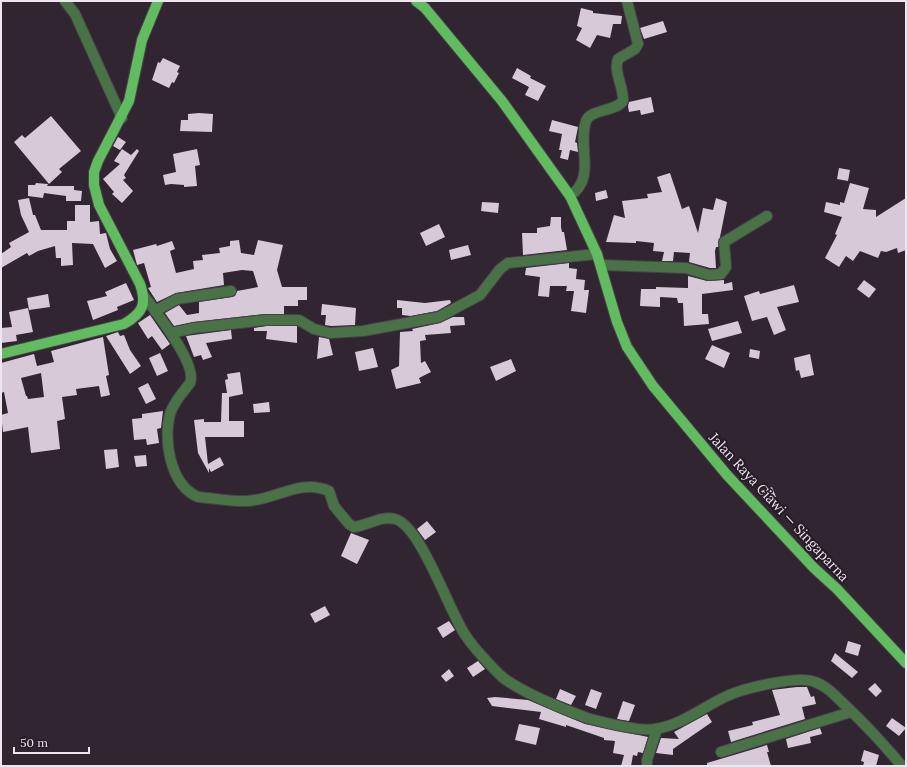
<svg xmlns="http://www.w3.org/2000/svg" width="907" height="767" viewBox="0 0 907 767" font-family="Lora,serif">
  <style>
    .building { fill: #d7c9d8; fill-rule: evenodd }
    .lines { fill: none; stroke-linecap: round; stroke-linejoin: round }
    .minor-casing { stroke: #4a404b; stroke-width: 12 }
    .major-casing { stroke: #4a404b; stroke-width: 12 }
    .minor { stroke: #497347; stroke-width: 10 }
    .major { stroke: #61bc5f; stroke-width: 10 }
    .labels { text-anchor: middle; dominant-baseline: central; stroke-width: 4; stroke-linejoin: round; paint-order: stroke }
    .street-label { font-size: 14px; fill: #ede6ee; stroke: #261c27 }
  </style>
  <rect width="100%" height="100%" fill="#302531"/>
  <g class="building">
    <polygon points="581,8 593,11 593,13 622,16 621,24 613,24 610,38 597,35 590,48 576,40 582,28 577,26"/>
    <polygon points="663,21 667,32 644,39 640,28"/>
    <polygon points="163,58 180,66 177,72 179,73 174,83 172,82 169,88 152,80 158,62 160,63"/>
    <polygon points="517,68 531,76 530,78 546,86 538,101 525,95 529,87 512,78"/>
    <polygon points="651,97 654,112 641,115 640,110 629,112 628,106 629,102"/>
    <polygon points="199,113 213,114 212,132 180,131 181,120 188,120 188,114"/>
    <polygon points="51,116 81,151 59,169 62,172 49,184 14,142 22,135 25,138"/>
    <polygon points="552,120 578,127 575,142 577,143 578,152 570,150 568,160 560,158 562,150 559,150 562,134 549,131"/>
    <polygon points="118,137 126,142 120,150 113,146"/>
    <polygon points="122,149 131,155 137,149 139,151 124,175 126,178 123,180 133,191 122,203 112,194 114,192 103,179 120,164 114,161"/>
    <polygon points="197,149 200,165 195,166 197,186 184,187 184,185 171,184 165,185 163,175 176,172 173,154"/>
    <polygon points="839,168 850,170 848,181 837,179"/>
    <polygon points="670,173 682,209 689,206 698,233 703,208 713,210 716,198 727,202 718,247 716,247 715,251 716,268 710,268 689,262 690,253 674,252 673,261 662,261 664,252 653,251 654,243 636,241 636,243 606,242 614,215 625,218 622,201 648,198 647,194 662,192 657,177"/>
    <polygon points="36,183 48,184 47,186 74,186 74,190 82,191 81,201 66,201 66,196 44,193 43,198 28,196 28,185 35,185"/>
    <polygon points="850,183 869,188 863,209 876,210 876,217 906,198 906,250 898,253 897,248 886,252 881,251 878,258 860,251 853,261 846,256 839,267 825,258 837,235 835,234 842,217 824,212 826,202 840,205 840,202 844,203"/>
    <polygon points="606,190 608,198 596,201 595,193"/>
    <polygon points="29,198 33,215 35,215 41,230 67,230 67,221 75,221 75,205 90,205 90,222 99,221 100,234 106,233 110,249 117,261 105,268 93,244 72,243 73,265 61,266 61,258 56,258 55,246 38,251 29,256 27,253 1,268 1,254 11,247 9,243 29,232 21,215 18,200"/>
    <polygon points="482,202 499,203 498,213 481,211"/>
    <polygon points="551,217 561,217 561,227 562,232 564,232 567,250 523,255 522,233 537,233 537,228 550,226"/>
    <polygon points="439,224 445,237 426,246 420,233"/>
    <polygon points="239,240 241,253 254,255 258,240 283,245 277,270 282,287 307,287 307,300 298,300 298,306 284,306 284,314 265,314 193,322 174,326 165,313 179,305 187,315 199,313 199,302 232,297 235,296 237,291 258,287 253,271 242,270 223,273 224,285 176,293 157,302 148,288 151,287 144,263 137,265 133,250 156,244 157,246 172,241 175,249 170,251 176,273 194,269 193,261 203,260 202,255 220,253 219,248 230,246 230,241"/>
    <polygon points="468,245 471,255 451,260 449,250"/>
    <polygon points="569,263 569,268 577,269 576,279 585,280 584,290 589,290 586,313 571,311 574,291 566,291 567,286 550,286 549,297 538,296 540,277 525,275 526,268"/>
    <polygon points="688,276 707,281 724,280 724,284 732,282 733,290 702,294 702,314 708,314 709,324 684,326 683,303 678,303 677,298 660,297 660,307 640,306 641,289 656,289 656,287 688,288"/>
    <polygon points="864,280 876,289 869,298 857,289"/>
    <polygon points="126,283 134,300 117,307 118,310 93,320 87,301 107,296 105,292"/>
    <polygon points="794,285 799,302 777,307 786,330 774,335 767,317 752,321 744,296 759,291 760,294"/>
    <polygon points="48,294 50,307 29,310 27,298"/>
    <polygon points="397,300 425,303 450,300 451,303 437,311 411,316 402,315 402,308 397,308"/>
    <polygon points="322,304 356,308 355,325 331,326 325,325 326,315 321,315"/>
    <polygon points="28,308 33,332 16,335 17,341 1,343 1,328 12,327 9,312"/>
    <polygon points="150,315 170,344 162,350 152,336 148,339 138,323"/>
    <polygon points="453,317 464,317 465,325 450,326 451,333 425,335 426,340 420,341 421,363 425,361 431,372 419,378 421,383 396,389 391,370 399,366 400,332 413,331 412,329 440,323"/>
    <polygon points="738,321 742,333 712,341 708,329"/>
    <polygon points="266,326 297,326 297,343 266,339 267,331 254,331 254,328"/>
    <polygon points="231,330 232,339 206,343 212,357 203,360 201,355 194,357 186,336"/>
    <polygon points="118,332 120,336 124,335 130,350 141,366 130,374 106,336"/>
    <path d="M103,337L109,375L106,376L110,395L101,397L99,386L76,389L77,395L62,397L65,419L57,421L60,449L31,453L28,427L3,432L1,415L8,413L4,392L1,393V363L34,354L37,366L54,362L51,351ZM41,373L44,397L28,399L27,396H26L21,378Z"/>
    <polygon points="319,337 329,339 333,355 317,359"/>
    <polygon points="712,345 730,353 724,368 705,359"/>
    <polygon points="373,348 378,367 359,371 355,352"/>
    <polygon points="750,349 760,351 759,359 749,357"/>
    <polygon points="160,353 168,371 157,376 149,358"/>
    <polygon points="810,354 814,375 801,378 799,370 796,371 794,358"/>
    <polygon points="511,359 516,371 496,381 490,367"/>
    <polygon points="240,372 243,394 229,397 229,421 244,421 244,437 205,437 208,464 220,457 224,465 211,472 209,468 209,473 198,453 194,420 204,419 204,422 221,422 222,393 227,393 225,380 228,379 227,374"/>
    <polygon points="148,383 156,399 146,404 138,388"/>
    <polygon points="269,402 270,412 254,413 253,404"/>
    <polygon points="163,411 161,428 157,429 159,443 147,445 146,439 134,440 132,419 142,418 142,414"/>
    <polygon points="117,449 119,467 106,469 104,450"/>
    <polygon points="146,455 147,466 136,467 134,456"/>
    <polygon points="772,487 776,497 766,501 761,491"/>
    <polygon points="427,521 436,532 425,540 417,529"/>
    <polygon points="351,533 369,540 357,564 341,556"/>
    <polygon points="325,606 330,615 315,623 310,614"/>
    <polygon points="449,621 455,630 443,638 437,628"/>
    <polygon points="848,641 861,645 858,656 845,652"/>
    <polygon points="835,653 858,672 852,678 831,661"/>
    <polygon points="478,661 485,669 473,677 467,668"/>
    <polygon points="449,669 454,676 446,682 441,676"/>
    <polygon points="875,683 882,691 876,697 868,689"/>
    <polygon points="797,687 807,687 811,697 814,696 816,704 802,707 805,719 731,742 728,731 753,725 752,722 780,715 772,690"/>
    <polygon points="560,689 576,696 571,705 556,699"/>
    <polygon points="591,689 602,693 596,709 585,705"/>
    <polygon points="495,697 528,700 585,724 648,737 643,753 638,752 637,756 633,755 631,766 621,766 624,755 613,753 615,741 604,740 604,738 566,725 566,727 539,719 541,712 492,706 487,698"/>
    <polygon points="623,701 635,705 629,721 617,719"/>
    <polygon points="707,714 712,722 673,749 673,755 656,753 661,738 679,739 674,732"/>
    <polygon points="892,718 906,728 899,736 886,726"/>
    <polygon points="519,724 540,728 536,745 515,740"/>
    <polygon points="820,728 822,734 810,737 811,743 788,748 786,739"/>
    <polygon points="767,745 769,752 767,752 771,766 707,766 707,763"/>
    <polygon points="864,750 879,755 876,766 863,766 864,762 861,761"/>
  </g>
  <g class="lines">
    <defs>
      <g id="minor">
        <polyline points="65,1 75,14 122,118"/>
        <path d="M570,196C597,177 577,147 586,121C590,109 615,112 623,101C624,87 613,72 618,59L635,49L638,44L627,1"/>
        <polyline points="601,265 686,268 709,275 721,274 726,267 724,242 767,216"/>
        <path d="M144,296C156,312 198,365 190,383C183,392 175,401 171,411C162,438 170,485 198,497C213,498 233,502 247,501C275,500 301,478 329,491L334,506L349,524L354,527C367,526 381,515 395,519C420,525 449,610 464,633C473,648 488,663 500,675C516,690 565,710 587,718C602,722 641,732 655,729C682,725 703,707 727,696C744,688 799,675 815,682C829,687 839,700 850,710C869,728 885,746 902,766"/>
        <polyline points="155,311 177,299 231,291"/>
        <polyline points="171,333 194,328 266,320 299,320 314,329 330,333 363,331 439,317 480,295 500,269 508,263 597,254"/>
        <polyline points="721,752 851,712"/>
        <polyline points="647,766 647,760 657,729"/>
      </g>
      <g id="major">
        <polyline points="416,1 425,8 502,101 570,196 597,254 617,322 627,347 653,386 727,475 814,568 837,589 906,663"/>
        <path d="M1,354L124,324C143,313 147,304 140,284L99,205L94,185V172L98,161L129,101L142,40L158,1"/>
      </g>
    </defs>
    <use href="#minor" class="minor-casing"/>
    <use href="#major" class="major-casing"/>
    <use href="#minor" class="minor"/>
    <use href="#major" class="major"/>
  </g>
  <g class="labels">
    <g class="street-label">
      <text transform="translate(779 507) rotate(47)">Jalan Raya Ciawi — Singaparna</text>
    </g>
  </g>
  <rect width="907" height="767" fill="none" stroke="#ede6ee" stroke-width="4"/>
  <path d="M14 747v6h75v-6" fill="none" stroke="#ede6ee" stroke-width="2"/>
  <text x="20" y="747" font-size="12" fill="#ede6ee" stroke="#261c27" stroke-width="3" paint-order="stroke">50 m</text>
</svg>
